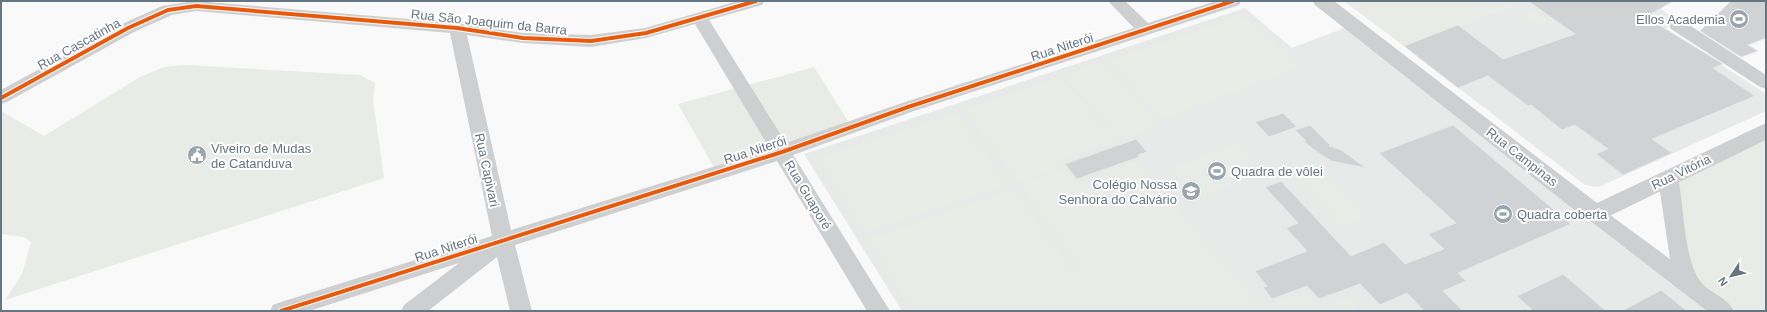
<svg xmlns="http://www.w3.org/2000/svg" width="1767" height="312" viewBox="0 0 1767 312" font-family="Helvetica,sans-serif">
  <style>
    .built { fill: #e8e9e9 }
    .green { fill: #e8ebe6 }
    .building { fill: #d0d2d3; stroke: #e8e8e8 }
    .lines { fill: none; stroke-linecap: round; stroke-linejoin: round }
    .minor { fill: #cecfd0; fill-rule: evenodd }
    .tertiary { fill: #cecfd0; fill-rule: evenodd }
    .cycleway-casing { stroke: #fff; stroke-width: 6 }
    .cycleway { stroke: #e8590c; stroke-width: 4 }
    .labels { text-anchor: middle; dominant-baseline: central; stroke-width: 4; stroke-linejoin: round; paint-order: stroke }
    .poi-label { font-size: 13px; fill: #657683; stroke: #fff; text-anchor: start }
    .street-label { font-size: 13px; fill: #657683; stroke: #fff }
  </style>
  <rect width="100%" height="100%" fill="#f9f9f9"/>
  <g class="built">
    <polygon points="1523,1 1623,1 1766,94 1766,111 1601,186 1597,187 1585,185 1404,46"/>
    <polygon points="1245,8 1292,48 1347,27 1707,311 902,311 804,154"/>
  </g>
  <g class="green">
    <polygon points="1344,1 1523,1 1404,46"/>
    <polygon points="1648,1 1679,21 1677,25 1665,28 1638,11"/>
    <polygon points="1532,10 1549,22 1539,26 1522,14"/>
    <polygon points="1237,17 1247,19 1296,64 1296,67 1293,70 1168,117 1158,115 1112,64 1111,62 1113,59"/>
    <polygon points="1101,62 1160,125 1119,140 1064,76"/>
    <polygon points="185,65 360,75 375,83 373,100 384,178 5,300 22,274 31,242 24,237 1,234 1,111 44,136 140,77 164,67"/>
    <polygon points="814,67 853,129 717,173 678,104"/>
    <polygon points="1060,77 1116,141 1060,161 1064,166 1019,183 965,109"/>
    <polygon points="956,113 1007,185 864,232 818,158"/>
    <polygon points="1766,140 1766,311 1732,311 1696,283 1688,267 1676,181"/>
    <polygon points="1237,144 1264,172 1196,199 1169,169"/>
    <polygon points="1134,161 1261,308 1304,291 1318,308 1347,297 1359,311 913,311 869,239 1013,190 1073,272 1082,268 1021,185 1066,170 1076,182"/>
    <polygon points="1316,165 1367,218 1343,227 1293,173"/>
  </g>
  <g class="building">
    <polygon points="1528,1 1673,1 1646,17 1723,64 1713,68 1755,96 1652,139 1672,153 1623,175 1596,154 1608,149 1575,125 1562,130 1531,105 1528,106 1488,76 1458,88 1404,46 1458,25 1503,59 1575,34"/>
    <polygon points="1731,1 1766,1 1766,38 1748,45 1758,51 1741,57 1700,31"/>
    <polygon points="1283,113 1297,127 1269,137 1255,122"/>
    <polygon points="1310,125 1331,146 1329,146 1341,150 1366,168 1331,161 1316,151 1303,141 1306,141 1295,130"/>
    <polygon points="1453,125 1571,224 1458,273 1466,281 1443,291 1463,311 1424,311 1407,293 1380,305 1360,284 1319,299 1307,286 1272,299 1263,287 1267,286 1255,271 1307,251 1286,228 1298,223 1265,187 1281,181 1351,256 1384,242 1405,264 1444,249 1428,234 1456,223 1379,153"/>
    <polygon points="1136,139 1147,152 1138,155 1139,157 1077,179 1065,164"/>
    <polygon points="1563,274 1606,311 1533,311 1517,296"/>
    <polygon points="1661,290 1687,311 1622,311"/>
  </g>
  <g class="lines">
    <g class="minor">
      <path d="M195,1L457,23L523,33L591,35L645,28L738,1H764L762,5L709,20L786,143L902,103L1134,28L1108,1H1125L1148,23L1216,1H1241L1239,5L914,111L793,155L890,311H867L777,161L515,245L532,311H510L497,257L428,311H401L404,305L459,263L309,311H270L273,305L281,302L492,236L450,33L196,11L172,15L134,32L7,102L1,104V90L122,24L162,6ZM695,24L770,149L511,230L467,35L523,43L591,47L646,38Z"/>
      <polygon points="1677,20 1683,21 1766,75 1766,89 1760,87 1671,29 1669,25 1671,21"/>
      <path d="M1668,171L1675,173L1678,178C1684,206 1684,259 1700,281C1709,293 1727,297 1734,311H1707L1588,219L1585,214L1588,209L1595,206L1602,209L1670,259L1658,178L1661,173Z"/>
    </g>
    <polygon class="tertiary" points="1313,1 1334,1 1597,203 1766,123 1766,140 1595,223 1587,220 1315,5"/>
    <defs>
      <g id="cycleway">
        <polyline points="1,98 128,28 168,10 196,6 457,28 523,38 591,41 646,33 756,1"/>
        <polyline points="281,311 782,152 908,107 1233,1"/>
      </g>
    </defs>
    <use href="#cycleway" class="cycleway-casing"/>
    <use href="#cycleway" class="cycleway"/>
  </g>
  <defs>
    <symbol id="stadium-disc" viewBox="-11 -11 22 22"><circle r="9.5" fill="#99a4ac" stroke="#fff"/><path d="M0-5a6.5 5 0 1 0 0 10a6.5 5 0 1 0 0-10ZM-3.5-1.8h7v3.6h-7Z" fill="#fff"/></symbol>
    <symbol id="civic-disc" viewBox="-11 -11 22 22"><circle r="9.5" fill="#99a4ac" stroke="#fff"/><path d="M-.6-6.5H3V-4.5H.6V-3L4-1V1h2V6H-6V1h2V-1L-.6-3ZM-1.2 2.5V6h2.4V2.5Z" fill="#fff"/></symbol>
    <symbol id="school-disc" viewBox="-11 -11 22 22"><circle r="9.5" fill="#99a4ac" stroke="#fff"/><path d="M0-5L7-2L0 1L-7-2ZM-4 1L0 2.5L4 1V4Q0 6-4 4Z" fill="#fff"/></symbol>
  </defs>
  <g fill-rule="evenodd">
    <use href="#stadium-disc" x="1728" y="8" width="22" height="22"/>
    <use href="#civic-disc" x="186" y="144" width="22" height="22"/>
    <use href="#stadium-disc" x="1206" y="160" width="22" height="22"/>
    <use href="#school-disc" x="1180" y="180" width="22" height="22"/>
    <use href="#stadium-disc" x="1492" y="203" width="22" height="22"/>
  </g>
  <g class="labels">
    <g class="poi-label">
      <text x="1725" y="19" text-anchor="end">Ellos Academia</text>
      <text x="211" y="148">Viveiro de Mudas<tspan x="211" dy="15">de Catanduva</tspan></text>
      <text x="1231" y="171">Quadra de vôlei</text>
      <text x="1177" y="184" text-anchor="end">Colégio Nossa<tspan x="1177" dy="15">Senhora do Calvário</tspan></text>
      <text x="1517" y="214">Quadra coberta</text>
    </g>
    <g class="street-label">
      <text transform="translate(489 22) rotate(6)">Rua São Joaquim da Barra</text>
      <text transform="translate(79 44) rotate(-29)">Rua Cascatinha</text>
      <text transform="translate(1062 47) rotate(-18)">Rua Niterói</text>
      <text transform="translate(755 150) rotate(-18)">Rua Niterói</text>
      <text transform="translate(1522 157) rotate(38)">Rua Campinas</text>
      <text transform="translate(487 170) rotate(78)">Rua Capivari</text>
      <text transform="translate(1681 172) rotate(-26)">Rua Vitória</text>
      <text transform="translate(808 195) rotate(59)">Rua Guaporé</text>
      <text transform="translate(446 248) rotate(-18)">Rua Niterói</text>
    </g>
  </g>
  <rect width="1767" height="312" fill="none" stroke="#657683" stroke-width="4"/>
  <g transform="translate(1731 276) rotate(235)" stroke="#ffffff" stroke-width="3" paint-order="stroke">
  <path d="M0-3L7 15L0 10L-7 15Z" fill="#657683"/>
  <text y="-6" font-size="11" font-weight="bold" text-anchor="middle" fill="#657683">N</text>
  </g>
</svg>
